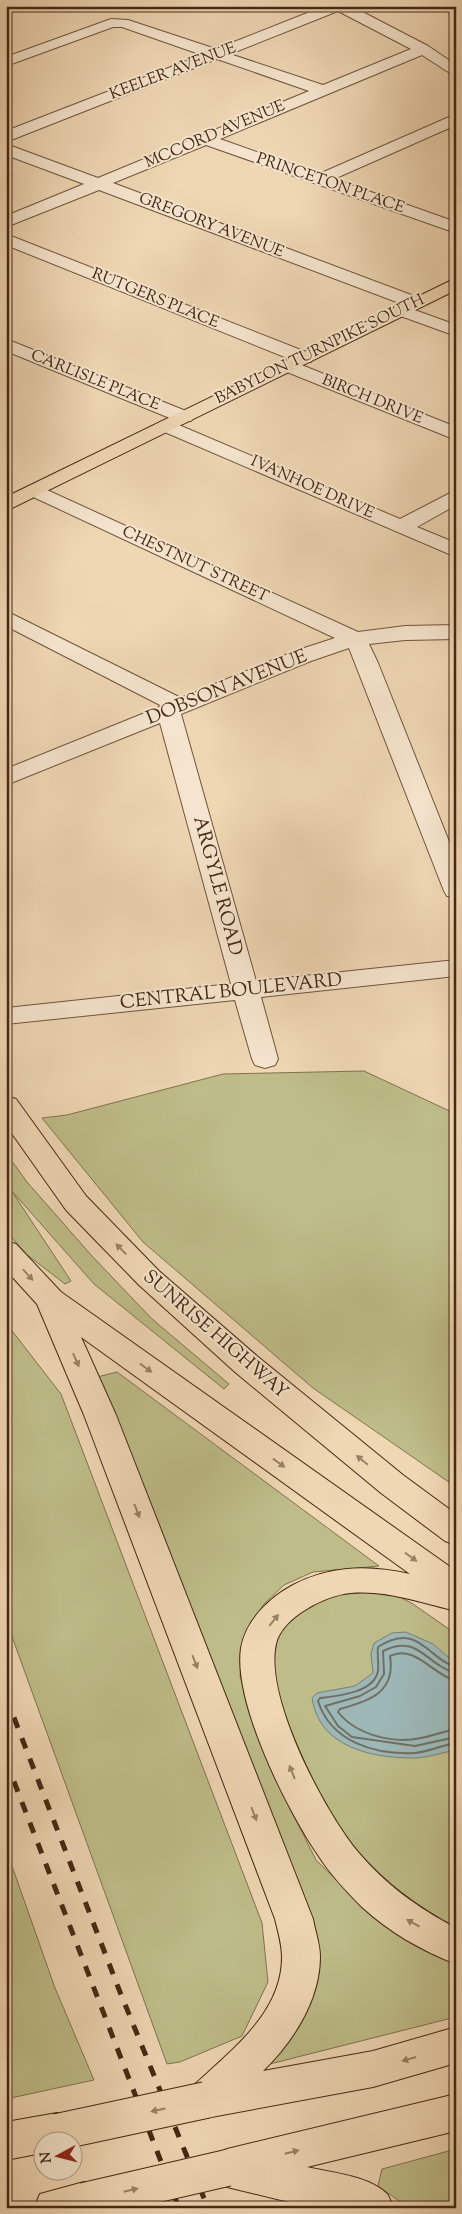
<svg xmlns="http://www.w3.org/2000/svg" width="462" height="2214" viewBox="0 0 462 2214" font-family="'Sorts Mill Goudy',serif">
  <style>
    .green { fill: #bebd89; stroke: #82724e }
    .water { fill: #9db7b6; stroke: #7a7e75 }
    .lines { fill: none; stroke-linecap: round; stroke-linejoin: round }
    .shore { stroke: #717065; stroke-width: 2 }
    .street-casing { stroke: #70543c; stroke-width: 2 }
    .primary-casing { stroke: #452814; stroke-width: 2 }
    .highway-casing { stroke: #452814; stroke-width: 2 }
    .street { fill: #f5e5ce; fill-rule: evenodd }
    .primary { fill: #efd7b4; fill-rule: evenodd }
    .highway { fill: #efd7b4; fill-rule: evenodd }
    .rail { stroke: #452814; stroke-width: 5; stroke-dasharray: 11 11; stroke-linecap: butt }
    .highway-bridge-casing { stroke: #452814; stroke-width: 38; stroke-linecap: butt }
    .highway-bridge { stroke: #efd7b4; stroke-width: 36 }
    .oneway { fill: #9a8064 }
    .labels { text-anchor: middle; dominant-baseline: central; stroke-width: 4; stroke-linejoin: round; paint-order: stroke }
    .far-street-label { font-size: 16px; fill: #452814; stroke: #f5e5ce }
    .street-label { font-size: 19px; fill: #452814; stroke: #f5e5ce }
  </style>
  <rect width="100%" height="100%" fill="#efd7b4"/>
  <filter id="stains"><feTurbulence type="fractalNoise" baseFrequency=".004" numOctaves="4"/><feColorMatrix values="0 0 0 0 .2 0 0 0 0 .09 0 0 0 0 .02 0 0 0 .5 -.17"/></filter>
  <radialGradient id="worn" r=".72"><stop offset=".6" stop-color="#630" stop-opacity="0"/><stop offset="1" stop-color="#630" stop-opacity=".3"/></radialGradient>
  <g class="green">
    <polygon points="364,1071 456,1114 456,1487 313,1388 143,1242 42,1118 67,1115 223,1074"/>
    <polygon points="6,1153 27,1182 92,1256 152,1319 229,1384 224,1389 94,1284 11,1190 71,1281 65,1284 26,1254 6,1231"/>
    <polygon points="6,1323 61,1394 262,1923 268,1982 242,2036 180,2062 167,2064 6,1620"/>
    <polygon points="117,1372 379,1566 313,1572 284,1585 263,1605 244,1640 240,1676 292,1812 316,1860 382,1924 456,1964 456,2017 254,2068 306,2001 97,1377"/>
    <polygon points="389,1591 413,1604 456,1634 456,1930 374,1881 323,1815 275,1691 269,1652 287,1617 325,1594"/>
    <polygon points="6,1849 55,1988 94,2080 6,2099"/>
    <polygon points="456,2149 456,2208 409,2208 378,2186 382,2169"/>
  </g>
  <path class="water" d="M406,1632L433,1644L456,1664V1745L452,1751C440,1753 426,1758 414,1758C371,1758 319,1747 312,1698L317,1693L355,1686L373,1673L371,1654L374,1643L392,1633Z"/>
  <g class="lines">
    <g class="shore">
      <path d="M456,1667C427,1659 419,1621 378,1647C377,1655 379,1663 378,1671C374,1693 337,1696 320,1698L318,1701C331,1742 375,1755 415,1753C429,1752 442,1745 456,1743"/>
      <path d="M456,1673C425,1665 419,1633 383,1651L384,1674L376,1687L360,1696L325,1706L338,1726L352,1737L415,1746L456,1737"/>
      <path d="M456,1681C433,1675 415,1644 390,1656C396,1692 370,1701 340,1709L338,1712C356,1735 393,1744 421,1738C433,1736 444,1731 456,1729"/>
    </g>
    <defs>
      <g id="street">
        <path d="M325,6H351L428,46L456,65V77L422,55L220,139L319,174L456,114V125L334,179L456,222V233L206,145L113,183L422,299L425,303L422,307H410L99,190L6,227V216L84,184L6,155V144L98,178L309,91L217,59L6,142V131L202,55L122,27H113L6,66V57L111,19L128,20L216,49ZM338,11L411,49L323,85L230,54Z"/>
        <polygon points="6,234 311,354 313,358 311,362 297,362 6,245"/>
        <polygon points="401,305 456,325 456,336 395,314 392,310 395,306"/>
        <polygon points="6,339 191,413 194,417 191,421 177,421 6,351"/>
        <polygon points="289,360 456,427 456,440 282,370 280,366 282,362"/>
        <polygon points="167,420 400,519 456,490 456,505 417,527 456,543 456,557 160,430 157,426 160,422"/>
        <polygon points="36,485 358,632 405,626 456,625 456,639 405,640 369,644 378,663 456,859 456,898 447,896 444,891 349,648 311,661 181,714 256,981 456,960 456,976 261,997 278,1059 275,1065 265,1068 255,1065 252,1059 235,1000 6,1024 6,1008 231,984 160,723 6,785 6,769 162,706 6,626 6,611 181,698 295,651 335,638 29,495 26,491 29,487"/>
      </g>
      <polygon id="primary" points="456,278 456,290 6,511 6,497"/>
      <g id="highway">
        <polygon points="6,1096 16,1099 86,1196 159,1271 257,1356 403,1475 456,1514 456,1545 445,1541 381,1493 235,1372 139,1285 66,1210 6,1125"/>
        <path d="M6,1241L16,1244L61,1292L456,1571V1611C422,1603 387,1590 351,1593C326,1595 282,1617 276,1644C264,1697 324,1811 358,1852C386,1885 418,1908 456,1928V1964C422,1951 388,1931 362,1907C346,1891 330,1874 318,1855C287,1810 233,1702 241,1648C246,1620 269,1598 293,1585C331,1565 369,1565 410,1574L81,1337L116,1415L313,1919C315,1931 320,1944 320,1957C320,2000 293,2042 263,2071L373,2051L456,2027V2063L373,2087L206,2118L192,2113L186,2100L192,2087C230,2051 282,2014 282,1957C282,1944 278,1932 275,1919L84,1415L37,1304L6,1270Z"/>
        <path d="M456,2094V2131L307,2167C331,2173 367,2175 386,2193C390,2197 391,2203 393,2208H314L227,2187L213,2181L207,2168L213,2155L227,2149Z"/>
        <polygon points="57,2113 71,2119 77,2132 72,2142 42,2142 42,2153 6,2160 6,2122"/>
        <polygon points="84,2182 98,2187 104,2201 101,2208 34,2208 40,2194"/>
      </g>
    </defs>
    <use href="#street" class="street-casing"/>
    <use href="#primary" class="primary-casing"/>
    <use href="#highway" class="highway-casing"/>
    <use href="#street" class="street"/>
    <use href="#primary" class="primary"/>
    <use href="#highway" class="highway"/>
    <g class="rail">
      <polyline points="6,1697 120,1992 208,2208"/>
      <polyline points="6,1761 179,2208"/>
    </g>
    <defs>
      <g id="highway-bridge">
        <polyline points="57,2132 206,2100"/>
        <polyline points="84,2201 227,2168"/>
      </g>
    </defs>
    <use href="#highway-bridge" class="highway-bridge-casing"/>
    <use href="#highway-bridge" class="highway-bridge"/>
  </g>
  <defs><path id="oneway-solid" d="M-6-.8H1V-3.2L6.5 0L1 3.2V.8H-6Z" transform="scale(1.25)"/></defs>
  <g class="oneway">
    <use href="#oneway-solid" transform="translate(121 1249) rotate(-134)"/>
    <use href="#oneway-solid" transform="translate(28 1275) rotate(48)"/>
    <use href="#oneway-solid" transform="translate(76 1360) rotate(66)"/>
    <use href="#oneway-solid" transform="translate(146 1368) rotate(36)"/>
    <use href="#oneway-solid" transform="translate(362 1460) rotate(-141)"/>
    <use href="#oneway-solid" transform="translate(279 1463) rotate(36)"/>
    <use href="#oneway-solid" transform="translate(137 1511) rotate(69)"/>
    <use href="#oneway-solid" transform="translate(411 1557) rotate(36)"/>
    <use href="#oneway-solid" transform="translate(274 1620) rotate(-51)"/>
    <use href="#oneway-solid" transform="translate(195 1662) rotate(69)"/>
    <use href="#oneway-solid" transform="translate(292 1772) rotate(-112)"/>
    <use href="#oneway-solid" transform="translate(254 1814) rotate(69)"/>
    <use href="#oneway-solid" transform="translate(413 1923) rotate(-151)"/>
    <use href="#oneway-solid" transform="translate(409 2059) rotate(164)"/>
    <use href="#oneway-solid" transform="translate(158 2110) rotate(168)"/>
    <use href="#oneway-solid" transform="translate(292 2152) rotate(-14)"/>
    <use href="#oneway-solid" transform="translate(131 2190) rotate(-13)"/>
  </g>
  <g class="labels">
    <g class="far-street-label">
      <text transform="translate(173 72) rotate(-21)">KEELER AVENUE</text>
      <text transform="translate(215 135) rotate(-23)">MCCORD AVENUE</text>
      <text transform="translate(330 184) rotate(19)">PRINCETON PLACE</text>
      <text transform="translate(211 226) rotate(21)">GREGORY AVENUE</text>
      <text transform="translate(155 299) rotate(22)">RUTGERS PLACE</text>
      <text transform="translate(320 350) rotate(-26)">BABYLON TURNPIKE SOUTH</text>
      <text transform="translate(95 381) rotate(22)">CARLISLE PLACE</text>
      <text transform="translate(372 400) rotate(22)">BIRCH DRIVE</text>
      <text transform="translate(312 488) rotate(24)">IVANHOE DRIVE</text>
      <text transform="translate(195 565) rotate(25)">CHESTNUT STREET</text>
    </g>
    <g class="street-label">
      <text transform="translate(227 688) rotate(-22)">DOBSON AVENUE</text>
      <text transform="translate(217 886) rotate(75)">ARGYLE ROAD</text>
      <text transform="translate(231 992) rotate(-6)">CENTRAL BOULEVARD</text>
      <text transform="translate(215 1335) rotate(41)">SUNRISE HIGHWAY</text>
    </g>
  </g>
  <rect width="462" height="2214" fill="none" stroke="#efd7b4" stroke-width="25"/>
  <rect x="8" y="8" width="447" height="2199" fill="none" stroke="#452814" stroke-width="2.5"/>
  <rect x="12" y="12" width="437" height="2189" fill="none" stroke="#452814"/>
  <g transform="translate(58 2156) rotate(263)"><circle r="24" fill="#f5e5ce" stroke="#af9984"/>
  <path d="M0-4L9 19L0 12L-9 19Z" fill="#8f2418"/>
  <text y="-8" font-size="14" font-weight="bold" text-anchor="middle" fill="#452814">N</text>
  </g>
  <rect width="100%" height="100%" filter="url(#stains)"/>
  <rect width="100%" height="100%" fill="url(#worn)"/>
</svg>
